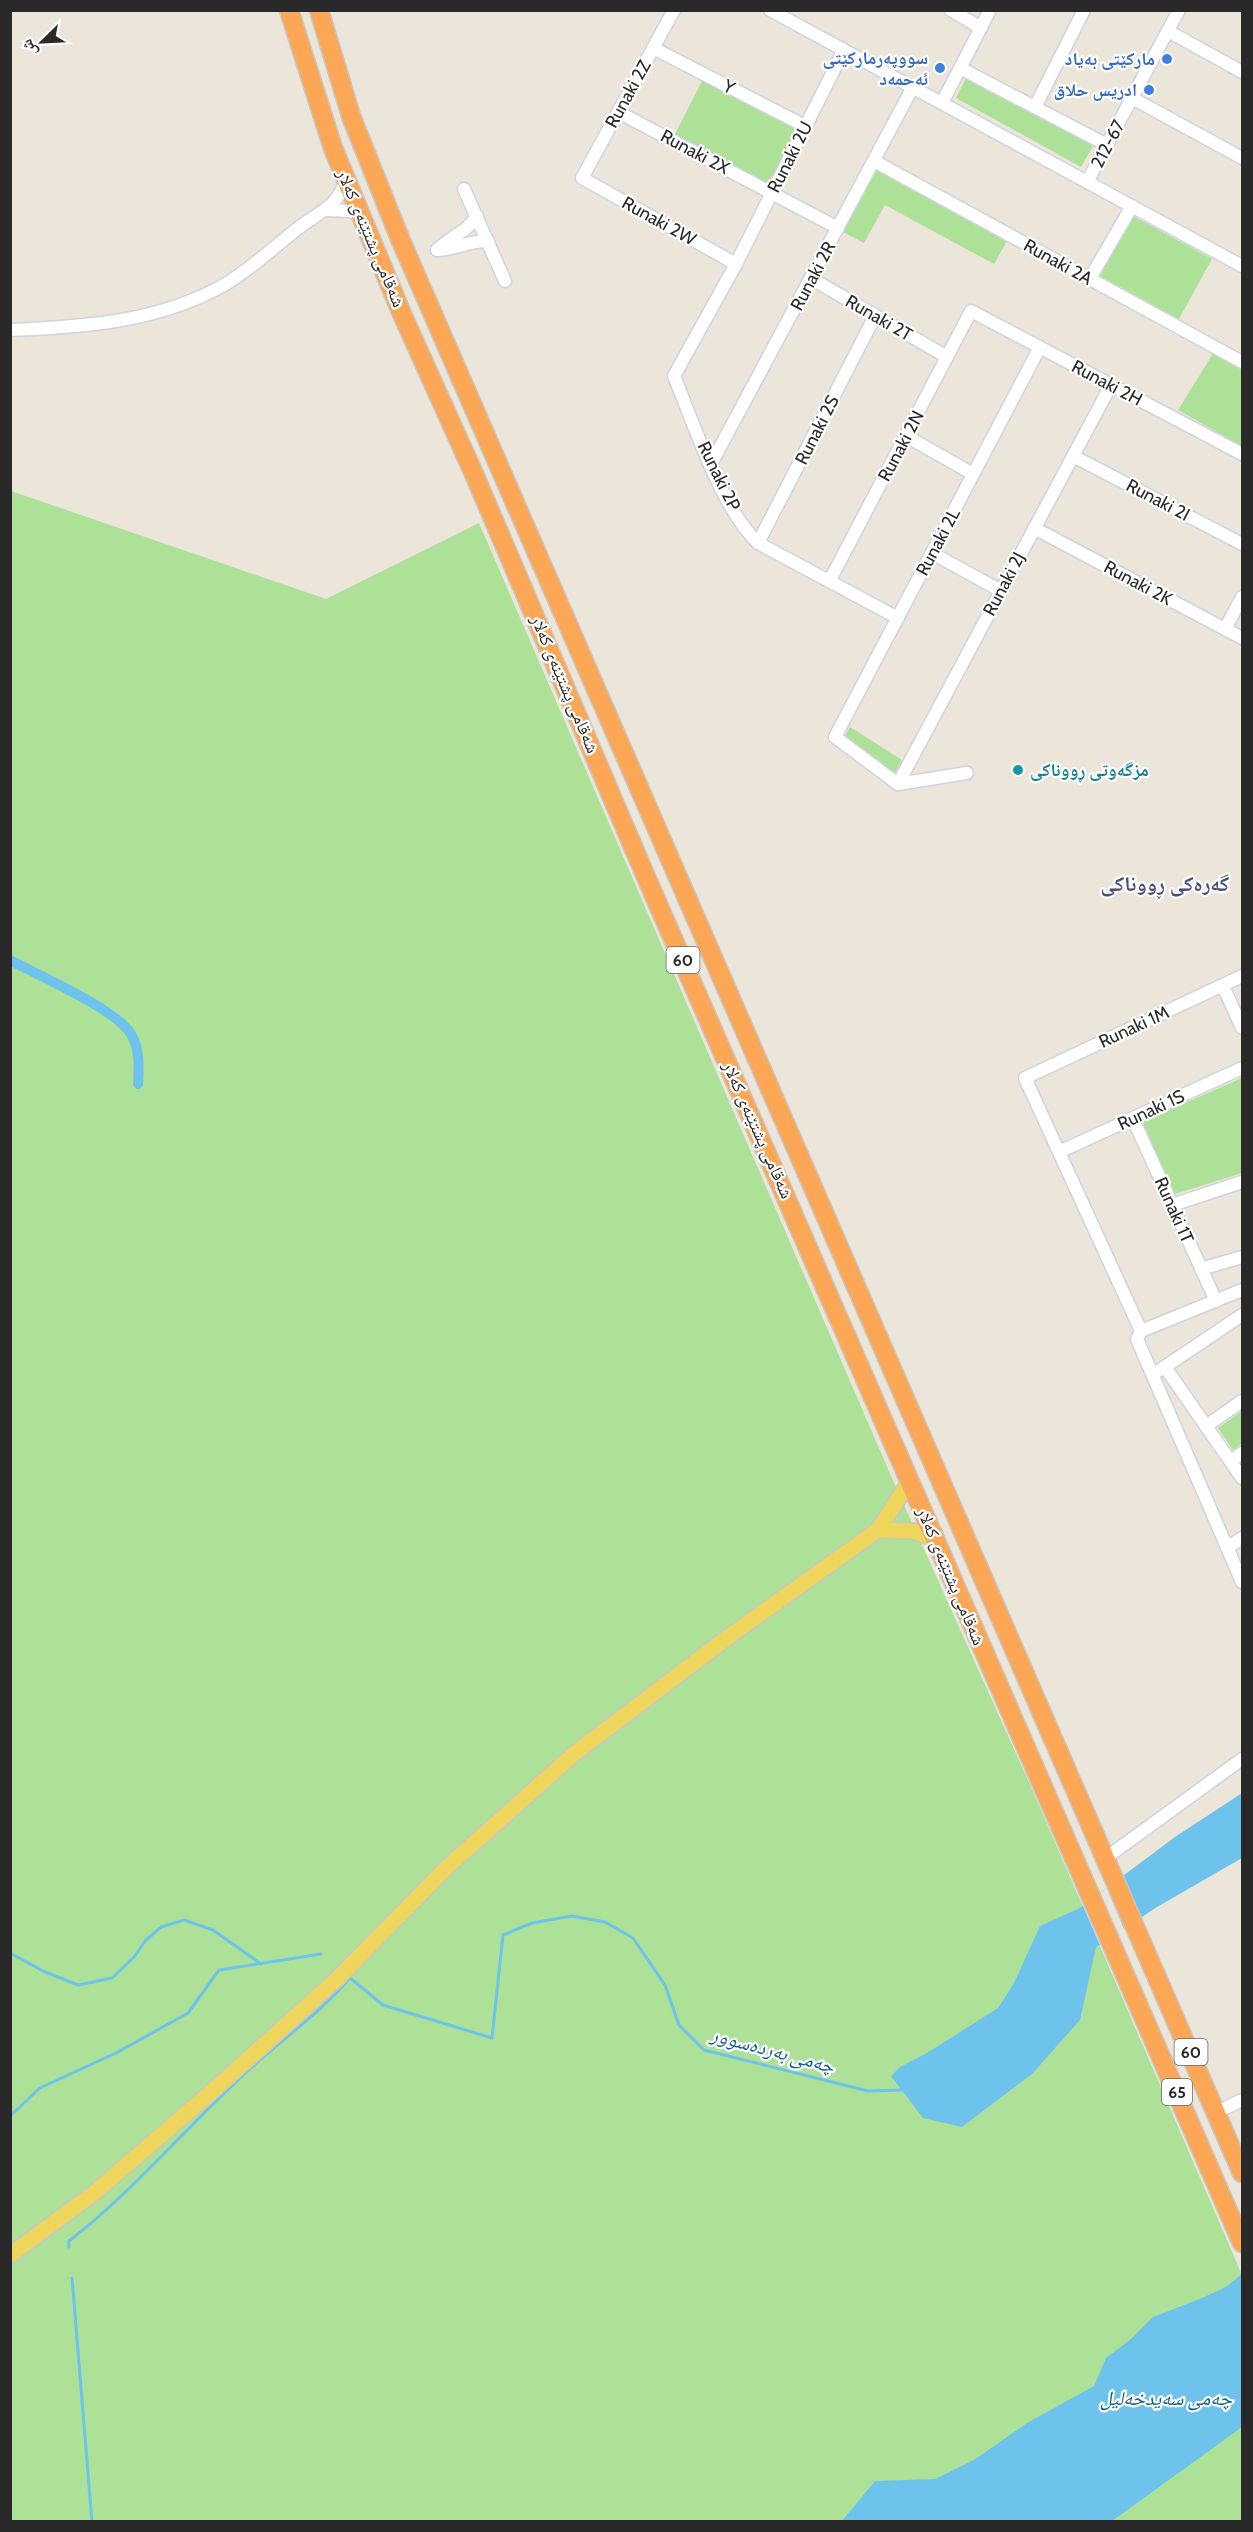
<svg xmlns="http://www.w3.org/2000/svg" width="1253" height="2532" viewBox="0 0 1253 2532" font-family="Cabin,'Noto Naskh Arabic',sans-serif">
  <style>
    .green { fill: #ace197 }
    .water { fill: #6ec3ec }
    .pier { fill: #ebe5da }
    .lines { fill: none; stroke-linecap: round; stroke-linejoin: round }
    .stream { stroke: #6ec3ec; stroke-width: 3 }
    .canal { stroke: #6ec3ec; stroke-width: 10 }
    .minor-casing { stroke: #d0d2e1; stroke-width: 15 }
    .major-casing { stroke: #c7c7c7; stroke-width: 18 }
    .highway-casing { stroke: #c7c7c7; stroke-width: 21 }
    .minor { stroke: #fff; stroke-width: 12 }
    .major { stroke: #eed55c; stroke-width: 15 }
    .highway { stroke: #fba755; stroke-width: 18 }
    .shop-dot { fill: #3f7fe0; stroke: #fff; stroke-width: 2 }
    .culture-dot { fill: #0f9aa8; stroke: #fff; stroke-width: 2 }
    .labels { text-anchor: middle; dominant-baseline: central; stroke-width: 4.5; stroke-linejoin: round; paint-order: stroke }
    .shield { fill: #fff; stroke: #696969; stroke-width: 1.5 }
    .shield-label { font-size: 16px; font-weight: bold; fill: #292929 }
    .shop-label { font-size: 18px; font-weight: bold; fill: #366cbe; stroke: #fff; text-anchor: end }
    .street-label { font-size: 18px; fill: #292929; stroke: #fff }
    .culture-label { font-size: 18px; font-weight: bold; fill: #0d838f; stroke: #fff; text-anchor: start }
    .water-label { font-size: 20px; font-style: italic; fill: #105f95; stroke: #fff }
    .quarter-label { font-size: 21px; font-weight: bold; fill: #4a4f78; stroke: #fff }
  </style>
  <rect width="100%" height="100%" fill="#ebe5da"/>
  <g class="green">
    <polygon points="966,78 1093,146 1081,167 956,98"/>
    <polygon points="703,79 798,128 769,187 674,136"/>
    <polygon points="877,170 1007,241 994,264 885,205 864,243 843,232"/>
    <polygon points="1133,216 1212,259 1179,319 1100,276"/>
    <polygon points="1214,352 1242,368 1242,446 1178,410"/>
    <polygon points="11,491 326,599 479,523 891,1476 1032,1789 1242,2275 1242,2521 11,2522"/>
    <polygon points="850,727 902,760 895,773 844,738"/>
    <polygon points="1242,1078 1242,1173 1175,1194 1142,1122"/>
    <polygon points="1242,1411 1242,1443 1233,1450 1218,1428"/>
  </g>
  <g class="water">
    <polygon points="1242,1793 1242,1858 1157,1907 1096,1947 1080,2020 1032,2074 962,2127 923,2118 891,2076 900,2067 927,2053 998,2008 1014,1983 1040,1926 1080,1908 1175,1837"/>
    <polygon points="1242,2274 1242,2427 1112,2521 841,2522 875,2481 935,2479 974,2460 1027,2423 1094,2386 1106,2358 1131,2339 1153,2317 1202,2298 1226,2287"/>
  </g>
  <polygon class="pier" points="1107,1888 1124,1929 1100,1945 1083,1906"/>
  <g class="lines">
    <g class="stream">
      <polyline points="10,1953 43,1971 78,1985 112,1978 134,1957 145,1941 161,1927 184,1920 213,1930 261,1964"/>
      <polyline points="10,2116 40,2088 118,2052 188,2013 219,1970 321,1954"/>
      <path d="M69,2247V2241C135,2190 189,2124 252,2067C285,2037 321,2012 350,1978L383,2005L492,2038L503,1935L532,1923L572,1916L605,1922L633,1938L665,1985L679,2025L704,2050L868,2091L903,2090"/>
      <polyline points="72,2278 92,2522"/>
    </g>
    <path class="canal" d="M10,960C39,976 116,1009 131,1034C140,1049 139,1068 138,1084"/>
    <defs>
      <g id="minor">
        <polyline points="674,10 582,178 736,264"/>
        <polyline points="770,10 1242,266"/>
        <polyline points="951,10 981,28"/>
        <polyline points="1168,31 1242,72"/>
        <polyline points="653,48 805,126"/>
        <path d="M844,50L736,264L674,376C694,424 721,508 758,543L898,618"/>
        <polyline points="960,68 1107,145"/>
        <polyline points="1132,98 1242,158"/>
        <polyline points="942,103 990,10"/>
        <polyline points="1035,107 1084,10"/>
        <polyline points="618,112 838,228"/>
        <polyline points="874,161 1242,362"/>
        <polyline points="1087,182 1179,10"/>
        <polyline points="464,189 505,281"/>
        <polyline points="327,210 350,211 362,216"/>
        <path d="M437,250C450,237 467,232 477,216"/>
        <path d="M437,250C456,250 470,240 488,241"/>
        <polyline points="812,279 947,357"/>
        <polyline points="1089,280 1132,206"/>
        <path d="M10,330C84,327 158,322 224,285C250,270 273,248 297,229C317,213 339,207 346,179"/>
        <polyline points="906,436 973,474"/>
        <polyline points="1073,456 1242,544"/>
        <polyline points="711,464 913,87"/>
        <polyline points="1034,528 1242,638"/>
        <polyline points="758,543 875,316"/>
        <polyline points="932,553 1001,591"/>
        <polyline points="830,580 971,311 1242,454"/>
        <polyline points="1225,629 1242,597"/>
        <polyline points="898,784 835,737 1040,347"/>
        <polyline points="898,784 1111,385"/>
        <polyline points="898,784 967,773"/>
        <polyline points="1223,986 1242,1028"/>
        <polyline points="1133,1119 1216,1301"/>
        <polyline points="1059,1152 1242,1068"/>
        <polyline points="1172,1205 1242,1182"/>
        <polyline points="1201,1269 1242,1257"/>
        <polyline points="1242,1290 1141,1331 1137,1339 1242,1582"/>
        <polyline points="1141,1331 1025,1078 1242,976"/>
        <polyline points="1165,1367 1242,1478"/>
        <polyline points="1160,1370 1242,1315"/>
        <polyline points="1206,1426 1242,1401"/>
        <polyline points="1231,1461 1242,1453"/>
        <polyline points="1227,1548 1242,1538"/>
        <polyline points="1107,1857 1242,1759"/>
        <polyline points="1217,2112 1242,2100"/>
      </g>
      <g id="major">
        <polyline points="878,1530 913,1531 935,1539"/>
        <polyline points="10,2255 94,2193 209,2094 337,1979 446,1868 575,1753 728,1637 878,1530 910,1481"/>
      </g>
      <g id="highway">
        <polyline points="289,10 333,148 402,314 474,474 643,870 1242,2243"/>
        <polyline points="319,10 351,116 401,241 1242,2173"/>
      </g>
    </defs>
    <use href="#minor" class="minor-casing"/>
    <use href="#major" class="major-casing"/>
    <use href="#highway" class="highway-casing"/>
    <use href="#minor" class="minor"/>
    <use href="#major" class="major"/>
    <use href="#highway" class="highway"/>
  </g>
  <g class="shop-dot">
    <circle cx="1167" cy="59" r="6"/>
    <circle cx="940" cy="68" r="6"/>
    <circle cx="1149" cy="90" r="6"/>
  </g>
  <circle class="culture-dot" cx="1018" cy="770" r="6"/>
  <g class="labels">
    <g class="shield">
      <rect x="666.5" y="947" width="33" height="26" rx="4.5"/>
      <rect x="1174.5" y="2039" width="33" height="26" rx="4.5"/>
      <rect x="1162" y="2079" width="30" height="26" rx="4.5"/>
    </g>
    <g class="shield-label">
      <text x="683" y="960">60</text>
      <text x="1191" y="2052">60</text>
      <text x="1177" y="2092">65</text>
    </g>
    <g class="shop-label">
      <text x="928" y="58">سووپەرمارکێتی<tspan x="928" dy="21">ئەحمەد</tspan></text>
      <text x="1155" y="59">مارکێتی بەیاد</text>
      <text x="1137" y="90">ادريس حلاق</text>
    </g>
    <g class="street-label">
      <text transform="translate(729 87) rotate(27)">Y</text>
      <text transform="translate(628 94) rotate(-61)">Runaki 2Z</text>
      <text transform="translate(1108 144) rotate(-62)">212-67</text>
      <text transform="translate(695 152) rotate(28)">Runaki 2X</text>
      <text transform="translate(790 157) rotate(-63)">Runaki 2U</text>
      <text transform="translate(659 221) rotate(29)">Runaki 2W</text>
      <text transform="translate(371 238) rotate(67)">شەقامی پشتێنەی کەلار</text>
      <text transform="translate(1058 262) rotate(29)">Runaki 2A</text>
      <text transform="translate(813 276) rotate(-62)">Runaki 2R</text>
      <text transform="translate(879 318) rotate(30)">Runaki 2T</text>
      <text transform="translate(1107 383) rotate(28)">Runaki 2H</text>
      <text transform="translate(817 430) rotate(-63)">Runaki 2S</text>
      <text transform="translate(901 446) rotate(-62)">Runaki 2N</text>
      <text transform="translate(719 476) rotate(64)">Runaki 2P</text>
      <text transform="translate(1158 500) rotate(28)">Runaki 2I</text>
      <text transform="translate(938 542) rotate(-62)">Runaki 2L</text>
      <text transform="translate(1138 583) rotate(28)">Runaki 2K</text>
      <text transform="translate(1004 584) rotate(-62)">Runaki 2J</text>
      <text transform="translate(565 684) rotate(67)">شەقامی پشتێنەی کەلار</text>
      <text transform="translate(1134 1027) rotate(-25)">Runaki 1M</text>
      <text transform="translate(1151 1110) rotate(-25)">Runaki 1S</text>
      <text transform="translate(758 1130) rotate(66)">شەقامی پشتێنەی کەلار</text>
      <text transform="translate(1174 1210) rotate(66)">Runaki 1T</text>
      <text transform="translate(951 1576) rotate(67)">شەقامی پشتێنەی کەلار</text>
    </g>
    <g class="culture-label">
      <text x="1030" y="770">مزگەوتی ڕووناکی</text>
    </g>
    <g class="water-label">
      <text transform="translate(773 2050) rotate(15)">چەمی بەردەسوور</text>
      <text x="1166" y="2398">چەمی سەیدخەلیل</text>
    </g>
    <g class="quarter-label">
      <text x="1165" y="883">گەرەکی ڕووناکی</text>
    </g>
  </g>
  <rect width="1253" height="2532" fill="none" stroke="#292929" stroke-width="24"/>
  <g transform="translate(42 42) rotate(246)" stroke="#ffffff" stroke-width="4.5" paint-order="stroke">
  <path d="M0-4.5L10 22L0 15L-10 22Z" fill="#292929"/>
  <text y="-9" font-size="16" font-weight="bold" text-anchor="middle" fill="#292929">ش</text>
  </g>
</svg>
